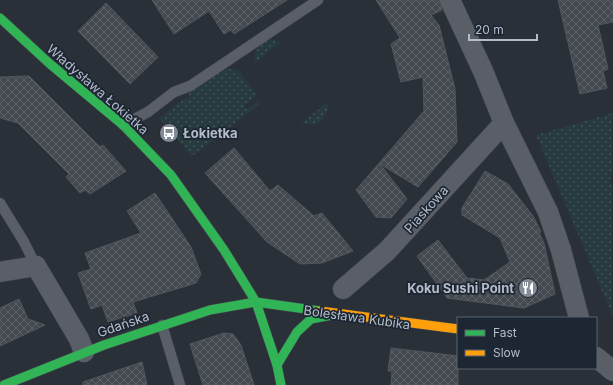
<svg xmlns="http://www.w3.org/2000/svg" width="613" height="385" viewBox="0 0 613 385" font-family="Inter,sans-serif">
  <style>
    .grass { fill: url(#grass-dots) }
    .building { fill: url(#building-cross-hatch); stroke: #52575f }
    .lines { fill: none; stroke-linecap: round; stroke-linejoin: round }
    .lane-casing { stroke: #484c53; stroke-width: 11 }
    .street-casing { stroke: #484c53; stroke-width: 21 }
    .fast-casing { stroke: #484c53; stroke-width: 10 }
    .slow-casing { stroke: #484c53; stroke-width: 10 }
    .lane { stroke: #5a5e66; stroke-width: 10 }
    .street { stroke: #5a5e66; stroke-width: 20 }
    .fast { stroke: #30b455; stroke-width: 9 }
    .slow { stroke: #ff9f0a; stroke-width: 9 }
    .labels { text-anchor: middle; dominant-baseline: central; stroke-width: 3.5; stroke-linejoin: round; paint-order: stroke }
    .street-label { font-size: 13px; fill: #b4bcc9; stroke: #1d2633 }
    .poi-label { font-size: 13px; font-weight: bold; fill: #b4bcc9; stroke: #1d2633; text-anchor: start }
  </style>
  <defs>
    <pattern id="grass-dots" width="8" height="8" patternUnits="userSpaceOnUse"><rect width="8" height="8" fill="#273a3e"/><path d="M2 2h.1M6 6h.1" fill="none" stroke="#445559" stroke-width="1.8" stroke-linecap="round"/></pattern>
    <pattern id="building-cross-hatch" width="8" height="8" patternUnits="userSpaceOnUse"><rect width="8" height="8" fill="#444950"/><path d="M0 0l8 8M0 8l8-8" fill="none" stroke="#5d6168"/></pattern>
  </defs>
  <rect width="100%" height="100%" fill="#2a3038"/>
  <g class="grass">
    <path d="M272,39L281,42L255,63C253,50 259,42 272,39Z"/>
    <polygon points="229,68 239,71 257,95 244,105 247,109 258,101 260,104 192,156 159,118 181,101 190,97 188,94 220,71"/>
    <path d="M328,102C329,118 317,129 301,123Z"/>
    <polygon points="613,113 613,171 610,180 613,188 613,317 536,135"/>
  </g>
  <g class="building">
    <polygon points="152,0 287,0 234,34 231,30 224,34 209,11 174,34"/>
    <polygon points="376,0 439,0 442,10 431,15 439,25 455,89 457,142 418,187 380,164 407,199 391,218 376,217 356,190 424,111 423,77 401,82 391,44 400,38"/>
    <polygon points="558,0 613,0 613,22 598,25 608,69 603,71 607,88 580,94"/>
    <polygon points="106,3 158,57 130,84 78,31"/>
    <polygon points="29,76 100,147 103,145 126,171 90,194 85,190 80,193 66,177 69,174 18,123 0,118 0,77"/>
    <polygon points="234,148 270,191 278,185 314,216 322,213 353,251 322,263 300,264 267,242 205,173"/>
    <polygon points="485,171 508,184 533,216 541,232 539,233 544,243 555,294 524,308 447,298 417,256 438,240 467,278 484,280 510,262 500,238 462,215 462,208"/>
    <polygon points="155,193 191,247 201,274 196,283 133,302 137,313 108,322 102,305 91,309 78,273 91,269 85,253 141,233 127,211"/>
    <polygon points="19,299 28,319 45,325 0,346 0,308"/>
    <polygon points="224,333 233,334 241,345 254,385 203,385 190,344"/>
    <polygon points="391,348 458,356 458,385 391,385 392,371 388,371"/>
    <polygon points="142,362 147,385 83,385 83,382"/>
  </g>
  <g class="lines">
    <defs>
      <g id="lane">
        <polyline points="123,125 148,112 174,92 190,86 318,0"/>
        <polyline points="0,203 24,242 36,266"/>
        <polyline points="162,325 180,385"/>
      </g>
      <g id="street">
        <polyline points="450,0 483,71 504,123 548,212 561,250 579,318"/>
        <polyline points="0,272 36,266 79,339 84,352"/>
        <polyline points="343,289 387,251 504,123"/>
        <polyline points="596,357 613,371"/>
      </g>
      <g id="fast">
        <polyline points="0,18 50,64 123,125 171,175 224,250 256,302 277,365 281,385"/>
        <polyline points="277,365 297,332 311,319 332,315"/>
        <polyline points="4,385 104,345 210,310 256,302 320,311"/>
      </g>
      <polyline id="slow" points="320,311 458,329"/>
    </defs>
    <use href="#lane" class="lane-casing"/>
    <use href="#street" class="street-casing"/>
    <use href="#fast" class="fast-casing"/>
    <use href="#slow" class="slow-casing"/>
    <use href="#lane" class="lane"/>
    <use href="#street" class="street"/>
    <use href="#fast" class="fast"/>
    <use href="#slow" class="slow"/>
  </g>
  <defs>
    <symbol id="bus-disc" viewBox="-11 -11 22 22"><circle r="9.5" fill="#848b96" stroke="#1d2633"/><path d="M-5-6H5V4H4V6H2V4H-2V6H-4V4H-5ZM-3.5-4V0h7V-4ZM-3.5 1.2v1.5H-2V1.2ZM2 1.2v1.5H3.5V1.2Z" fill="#fff"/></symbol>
    <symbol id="restaurant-disc" viewBox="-11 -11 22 22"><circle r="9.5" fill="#848b96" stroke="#1d2633"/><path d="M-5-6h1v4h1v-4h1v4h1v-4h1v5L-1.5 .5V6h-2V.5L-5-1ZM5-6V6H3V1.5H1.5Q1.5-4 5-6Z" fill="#fff"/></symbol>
  </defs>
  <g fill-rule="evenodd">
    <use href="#bus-disc" x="158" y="122" width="22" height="22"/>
    <use href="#restaurant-disc" x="517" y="277" width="22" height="22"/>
  </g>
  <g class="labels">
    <g class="street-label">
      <text transform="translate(98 89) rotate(41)">Władysława Łokietka</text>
      <text transform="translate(426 209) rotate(-48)">Piaskowa</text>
      <text transform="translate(357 317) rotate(8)">Bolesława Kubika</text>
      <text transform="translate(123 324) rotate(-19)">Gdańska</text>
    </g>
    <g class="poi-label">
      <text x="183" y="133">Łokietka</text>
      <text x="514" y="288" text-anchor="end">Koku Sushi Point</text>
    </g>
  </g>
  <rect x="457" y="317" width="140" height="52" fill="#1d2633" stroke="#59626f"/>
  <rect x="465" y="330" width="20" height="6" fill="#30b455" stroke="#59626f"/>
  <text x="493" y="337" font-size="12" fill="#b4bcc9">Fast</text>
  <rect x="465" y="350" width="20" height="6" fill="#ff9f0a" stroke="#59626f"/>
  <text x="493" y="357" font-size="12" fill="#b4bcc9">Slow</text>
  <path d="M469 34v6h68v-6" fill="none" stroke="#b4bcc9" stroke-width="2"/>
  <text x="475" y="34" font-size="12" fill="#b4bcc9" stroke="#1d2633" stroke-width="3" paint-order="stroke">20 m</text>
</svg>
